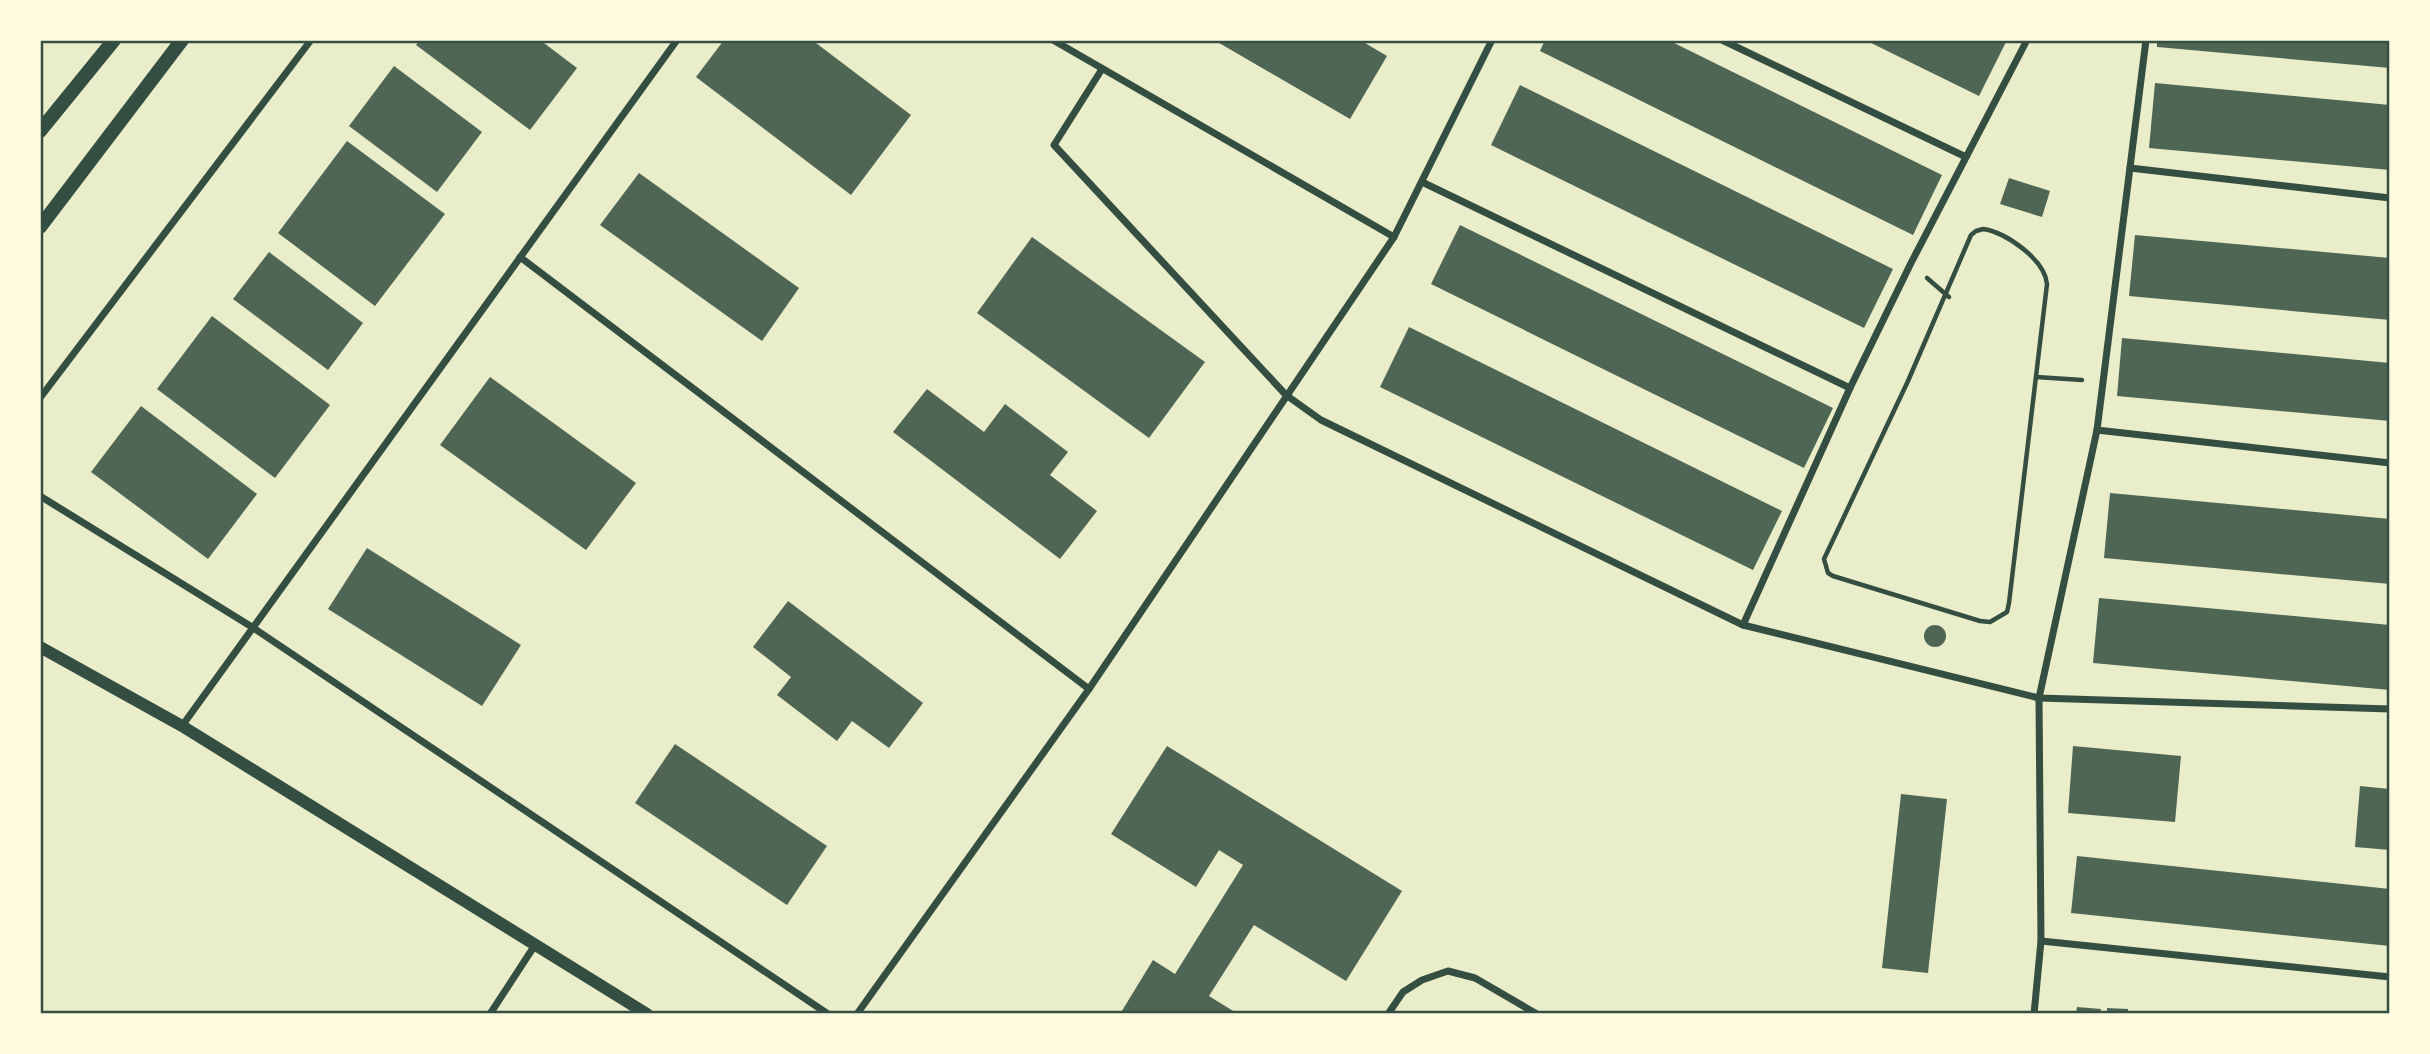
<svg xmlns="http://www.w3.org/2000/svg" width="2430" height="1054" viewBox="0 0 2430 1054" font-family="'Source Sans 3',sans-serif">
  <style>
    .building { fill: #4f6655 }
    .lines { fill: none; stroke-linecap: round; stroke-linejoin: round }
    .path { stroke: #344e41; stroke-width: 4.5 }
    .minor { stroke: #344e41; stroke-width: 7 }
    .tertiary { stroke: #344e41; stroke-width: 12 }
    .secondary { stroke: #344e41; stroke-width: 14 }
    .neatline { fill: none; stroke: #344e41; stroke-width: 2.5 }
  </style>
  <rect width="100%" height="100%" fill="#e9edc9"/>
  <g class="building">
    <polygon points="420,40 540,40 577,68 530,130 416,45"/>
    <polygon points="724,40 812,40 911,115 851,195 696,77"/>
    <polygon points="1214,40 1360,40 1387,56 1350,119"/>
    <polygon points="1545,40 1668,40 1942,175 1913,235 1540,51"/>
    <polygon points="1865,40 2007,40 1979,96"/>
    <polygon points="2157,40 2390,40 2390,68 2157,47"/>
    <polygon points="394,66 482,132 437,192 349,126"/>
    <polygon points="2155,83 2390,105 2390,170 2149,148"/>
    <polygon points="1520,85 1893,269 1864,328 1491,145"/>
    <polygon points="347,141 445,214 375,306 278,233"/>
    <polygon points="639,173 799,288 762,341 600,225"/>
    <polygon points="2009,178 2050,191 2042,217 2000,204"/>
    <polygon points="1460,225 1833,408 1804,468 1431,284"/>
    <polygon points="2135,235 2390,258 2390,320 2129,296"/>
    <polygon points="1032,237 1205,362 1149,438 977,313"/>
    <polygon points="269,252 363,323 328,370 233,299"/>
    <polygon points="212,316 330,405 275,478 157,389"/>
    <polygon points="1409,327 1782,511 1753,570 1380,387"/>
    <polygon points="2122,338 2390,363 2390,421 2117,396"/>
    <polygon points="490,377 636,483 586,550 440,445"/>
    <polygon points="927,389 984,432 1005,404 1068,452 1050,475 1097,511 1060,559 893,432"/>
    <polygon points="141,406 257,494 208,559 91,472"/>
    <polygon points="2110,493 2390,519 2390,584 2104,558"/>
    <polygon points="367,548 521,645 482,706 328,609"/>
    <polygon points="2099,598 2390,625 2390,690 2093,663"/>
    <polygon points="788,601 923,703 889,748 852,721 837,741 777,695 791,677 753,647"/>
    <circle cx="1935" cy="636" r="11"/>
    <polygon points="675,744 827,846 787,905 635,803"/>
    <polygon points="1167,746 1402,891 1346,981 1254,925 1209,996 1238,1014 1120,1014 1153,960 1175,974 1243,865 1219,850 1196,887 1111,834"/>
    <polygon points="2073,746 2181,756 2175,822 2068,813"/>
    <polygon points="2360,786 2390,789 2390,850 2355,847"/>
    <polygon points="1901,794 1947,799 1928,973 1882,968"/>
    <polygon points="2077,856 2390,889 2390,946 2071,913"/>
    <polygon points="2077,1007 2101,1009 2100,1014 2076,1014"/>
    <polygon points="2107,1008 2128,1009 2128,1014 2107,1014"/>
  </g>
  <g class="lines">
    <g class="path">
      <path d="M1983,229C2006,232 2045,260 2047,284L2009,603L2007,612L1990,622L1980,621L1833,576L1828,573L1824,559L1908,381L1971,235L1976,231Z"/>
      <polyline points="1927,278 1949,297"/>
      <polyline points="2036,377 2082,380"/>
    </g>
    <g class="minor">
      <polyline points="1053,40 1394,237"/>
      <polyline points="1722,40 1966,157"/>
      <polyline points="1102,69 1054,145 1286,395 1321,420 1743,625 2039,698 2390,709"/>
      <polyline points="2130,168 2390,198"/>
      <polyline points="1422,182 1850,388"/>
      <polyline points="520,257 1089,689"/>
      <polyline points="40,398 311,40"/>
      <polyline points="2097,430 2390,463"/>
      <polyline points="40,496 252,627 828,1014"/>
      <polyline points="1743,625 1850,388 1911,263 2027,40"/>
      <polyline points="182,726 677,40"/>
      <polyline points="2041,941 2390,977"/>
      <polyline points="490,1014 535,945"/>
      <polyline points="857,1014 1089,689 1394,237 1492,40"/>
      <polyline points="1388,1014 1403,992 1422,980 1448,971 1475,978 1537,1014"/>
      <polyline points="2034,1014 2041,941 2039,698 2097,430 2146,40"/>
    </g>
    <polyline class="tertiary" points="40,647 182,726 647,1014"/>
    <g class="secondary">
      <polyline points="40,131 114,40"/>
      <polyline points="40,227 182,40"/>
    </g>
  </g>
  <rect width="2430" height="1054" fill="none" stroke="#fefae0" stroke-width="84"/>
  <rect x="42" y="42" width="2346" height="970" class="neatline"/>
</svg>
